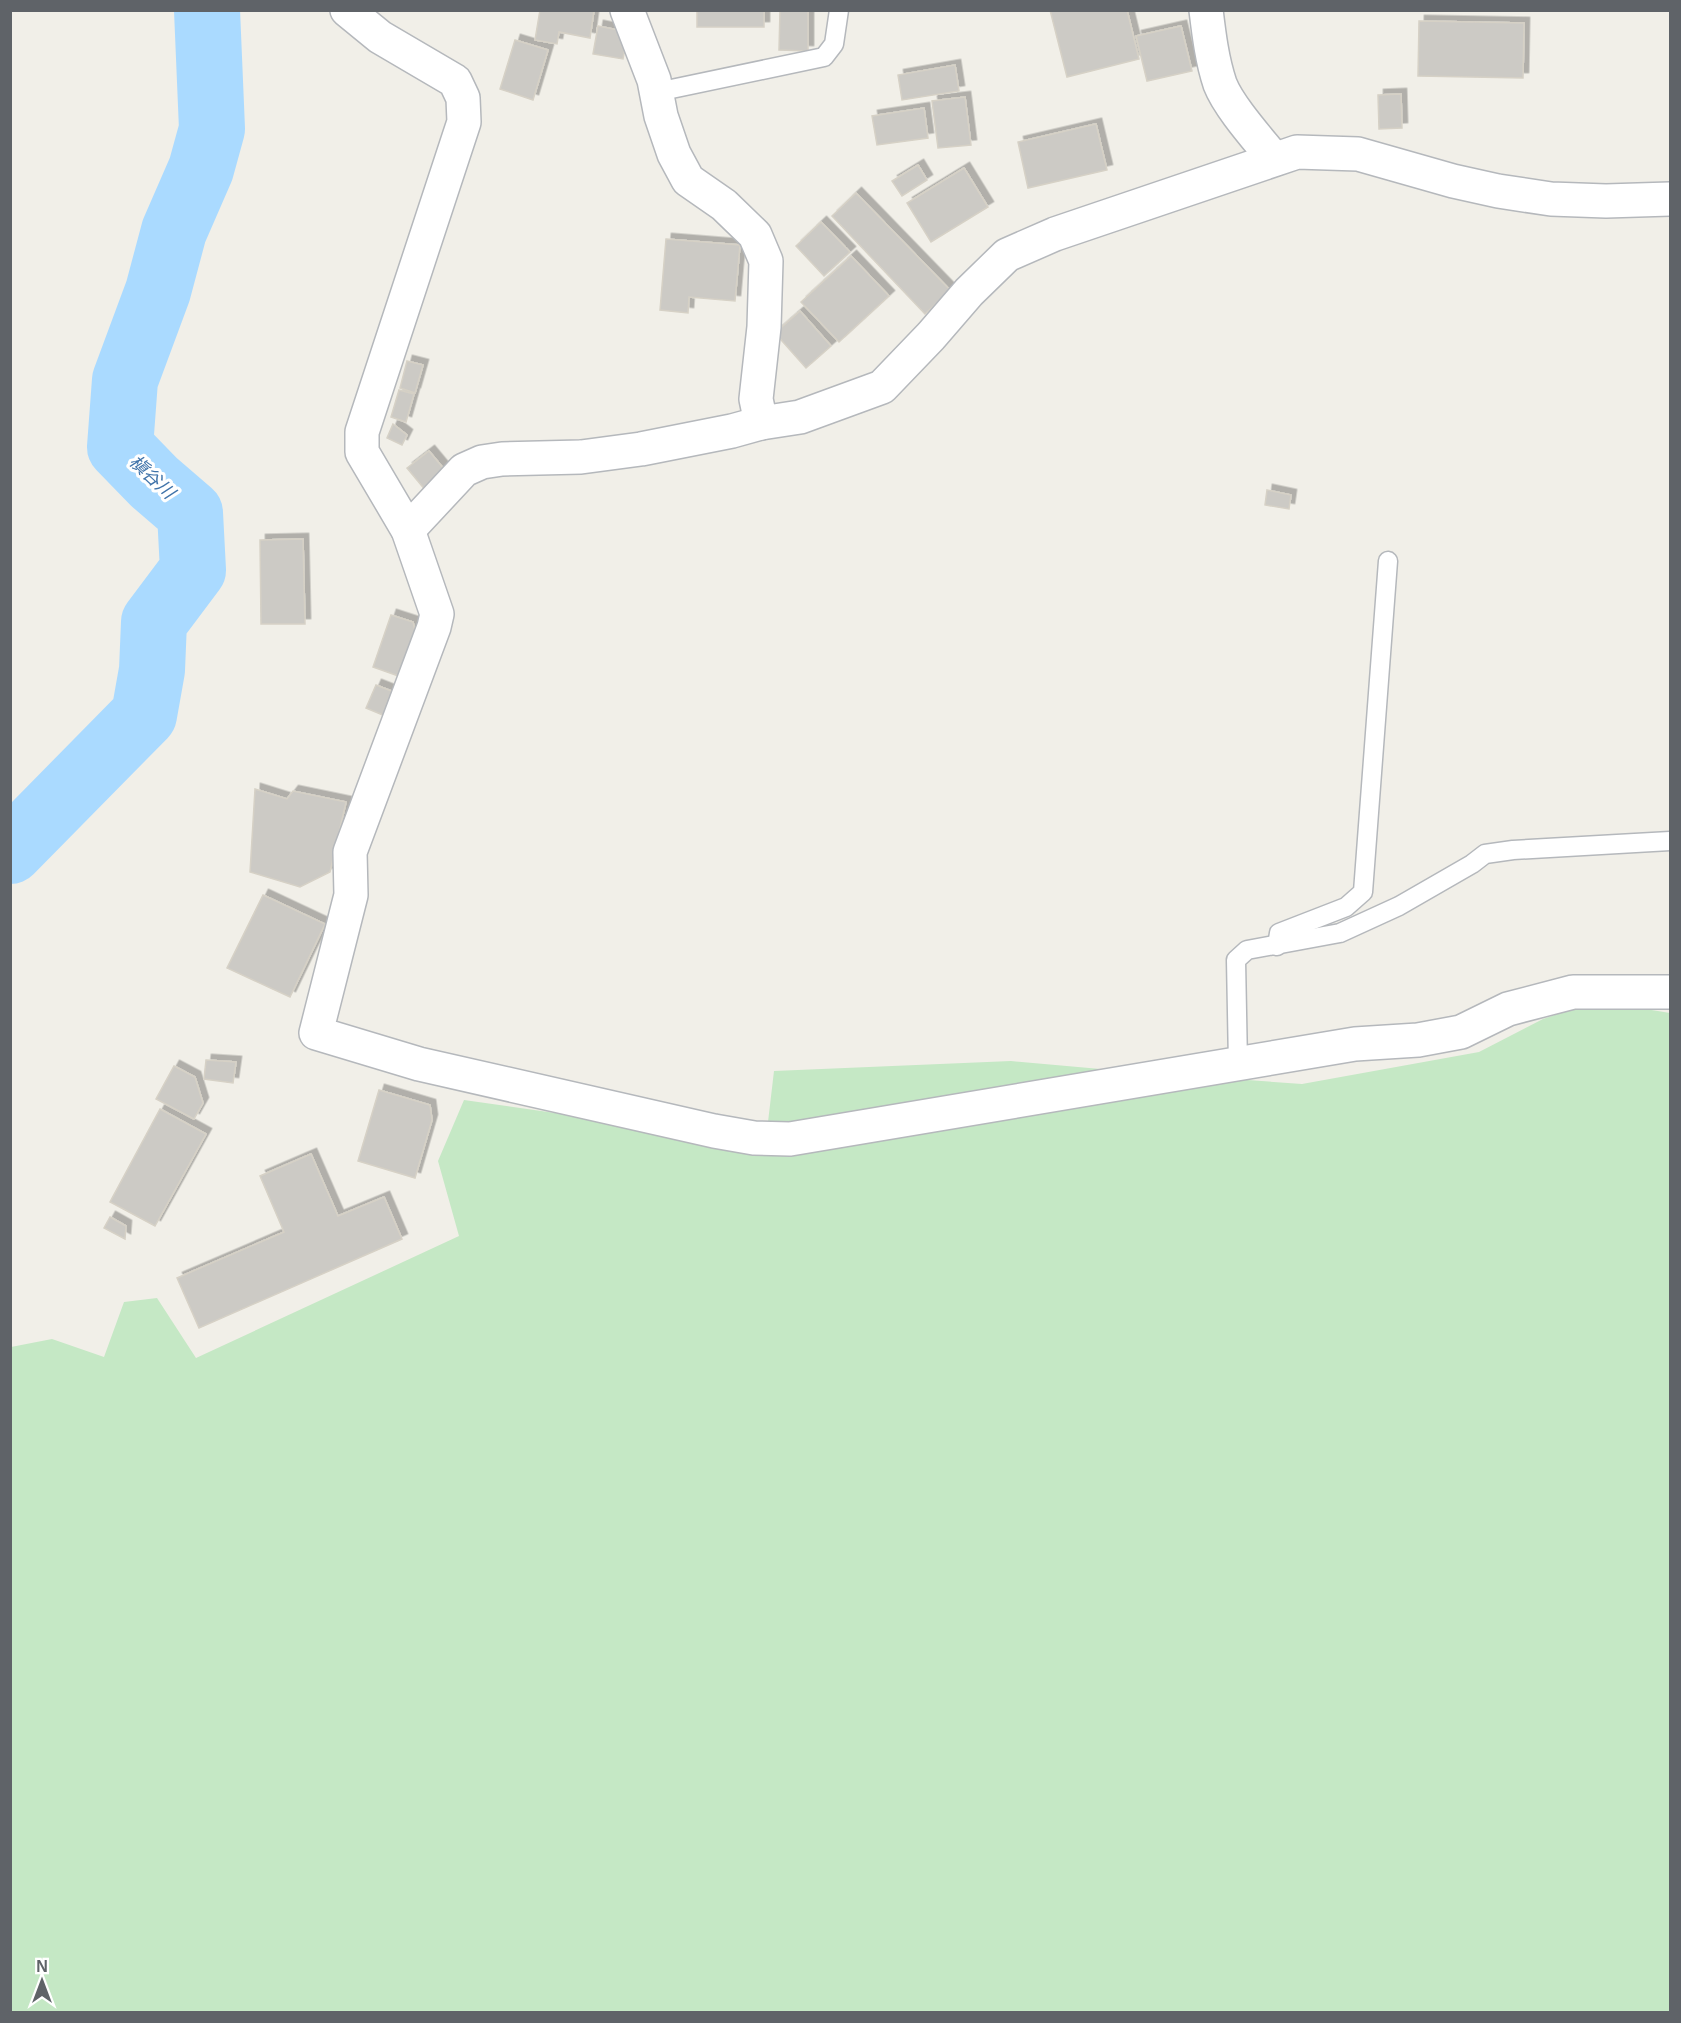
<svg xmlns="http://www.w3.org/2000/svg" width="1681" height="2023" viewBox="0 0 1681 2023" font-family="Helvetica,'Noto Sans JP',sans-serif">
  <style>
    .green { fill: #c5e8c5 }
    .lines { fill: none; stroke-linecap: round; stroke-linejoin: round }
    .river { stroke: #aadaff; stroke-width: 66 }
    .building { fill: #cccac5; stroke: #d6d1c6; stroke-width: 1.5; filter: url(#shadow) }
    .lane-casing { stroke: #b5b8bc; stroke-width: 21 }
    .street-casing { stroke: #b5b8bc; stroke-width: 36 }
    .lane { stroke: #fff; stroke-width: 18 }
    .street { stroke: #fff; stroke-width: 33 }
    .labels { text-anchor: middle; dominant-baseline: central; stroke-width: 6; stroke-linejoin: round; paint-order: stroke }
    .water-label { font-size: 18px; font-style: italic; fill: #4174aa; stroke: #fff }
  </style>
  <defs>
    <filter id="shadow"><feDropShadow dx="5.5" dy="-5.5" stdDeviation="0" flood-color="#0004"/></filter>
  </defs>
  <rect width="100%" height="100%" fill="#f1efe8"/>
  <polygon class="green" points="1596,1001 1670,1013 1670,2012 11,2012 11,1347 52,1339 104,1357 124,1302 157,1298 196,1358 459,1236 438,1161 464,1100 562,1114 764,1156 774,1071 1011,1061 1123,1071 1302,1084 1479,1052 1543,1019"/>
  <g class="lines">
    <polyline class="river" points="10,851 144,715 152,670 154,622 193,570 190,513 154,482 120,447 125,380 158,291 174,231 201,169 212,129 207,10"/>
  </g>
  <g class="building">
    <polygon points="540,10 594,10 590,38 559,32 557,44 535,40"/>
    <rect x="697" y="10" width="67" height="17"/>
    <polygon points="780,10 808,10 808,51 779,50"/>
    <polygon points="1050,10 1127,10 1139,59 1067,77"/>
    <polygon points="1419,21 1524,23 1523,78 1418,76"/>
    <polygon points="598,26 628,32 623,59 593,54"/>
    <polygon points="1181,26 1192,71 1147,81 1136,36"/>
    <polygon points="515,40 548,50 533,100 500,89"/>
    <polygon points="955,65 959,91 902,100 898,75"/>
    <polygon points="1401,94 1402,128 1379,129 1378,95"/>
    <polygon points="965,97 971,145 938,148 932,101"/>
    <polygon points="924,108 928,138 877,145 872,116"/>
    <polygon points="1096,124 1107,170 1028,188 1018,142"/>
    <polygon points="918,165 927,180 902,196 892,181"/>
    <polygon points="964,168 988,207 931,242 907,203"/>
    <polygon points="856,193 950,290 925,314 832,216"/>
    <polygon points="821,222 850,252 824,276 796,246"/>
    <polygon points="666,239 740,245 735,301 689,297 688,313 660,310"/>
    <polygon points="851,256 889,296 839,342 801,302"/>
    <polygon points="800,311 831,346 806,368 775,333"/>
    <polygon points="407,361 423,365 415,393 400,388"/>
    <polygon points="399,390 414,394 406,422 391,417"/>
    <polygon points="393,424 407,435 402,445 387,438"/>
    <polygon points="429,451 448,474 426,491 407,468"/>
    <polygon points="1267,490 1291,495 1289,509 1265,505"/>
    <polygon points="303,539 305,624 261,624 260,540"/>
    <polygon points="391,615 413,622 417,639 404,678 373,667"/>
    <polygon points="376,685 399,694 390,718 366,708"/>
    <polygon points="255,789 287,799 293,791 346,802 330,872 300,887 250,872"/>
    <polygon points="263,895 325,924 290,997 227,968"/>
    <polygon points="206,1060 236,1062 233,1083 204,1079"/>
    <polygon points="174,1066 195,1077 203,1103 194,1119 156,1099"/>
    <polygon points="379,1090 430,1105 432,1120 415,1178 358,1161"/>
    <polygon points="160,1109 206,1134 155,1226 110,1202"/>
    <polygon points="311,1154 338,1216 384,1197 402,1239 199,1328 177,1278 284,1232 260,1176"/>
    <polygon points="110,1217 126,1226 125,1239 104,1228"/>
  </g>
  <g class="lines">
    <defs>
      <g id="lane">
        <polyline points="657,92 824,57 834,44 839,10"/>
        <polyline points="1277,946 1279,933 1346,907 1363,892 1388,561"/>
        <polyline points="1238,1064 1236,960 1247,950 1340,933 1399,906 1472,864 1485,854 1513,850 1670,841"/>
      </g>
      <g id="street">
        <polyline points="347,10 380,37 455,81 463,98 464,122 362,432 362,452 408,530 437,614 434,627 350,852 351,895 316,1033 419,1064 714,1131 754,1138 790,1139 1355,1044 1418,1040 1461,1032 1508,1009 1573,992 1670,992"/>
        <polyline points="627,10 654,80 661,116 674,154 688,180 724,205 755,235 766,261 764,327 756,399 761,423 800,417 882,387 931,336 969,292 1007,255 1055,234 1297,152 1358,154 1453,181 1498,191 1551,199 1606,201 1670,199"/>
        <path d="M1206,10C1209,35 1212,60 1220,84C1229,107 1258,139 1274,159"/>
        <polyline points="408,530 464,470 482,462 502,459 581,457 641,449 732,431 761,423"/>
      </g>
    </defs>
    <use href="#lane" class="lane-casing"/>
    <use href="#street" class="street-casing"/>
    <use href="#lane" class="lane"/>
    <use href="#street" class="street"/>
  </g>
  <g class="labels">
    <g class="water-label">
      <text transform="translate(152 477) rotate(43)">槇谷川</text>
    </g>
  </g>
  <rect width="1681" height="2023" fill="none" stroke="#5f6368" stroke-width="24"/>
  <g transform="translate(42 1981)" stroke="#ffffff" stroke-width="4.5" paint-order="stroke">
  <path d="M0-4.5L10 22L0 15L-10 22Z" fill="#5f6368"/>
  <text y="-9" font-size="16" font-weight="bold" text-anchor="middle" fill="#5f6368">N</text>
  </g>
</svg>
